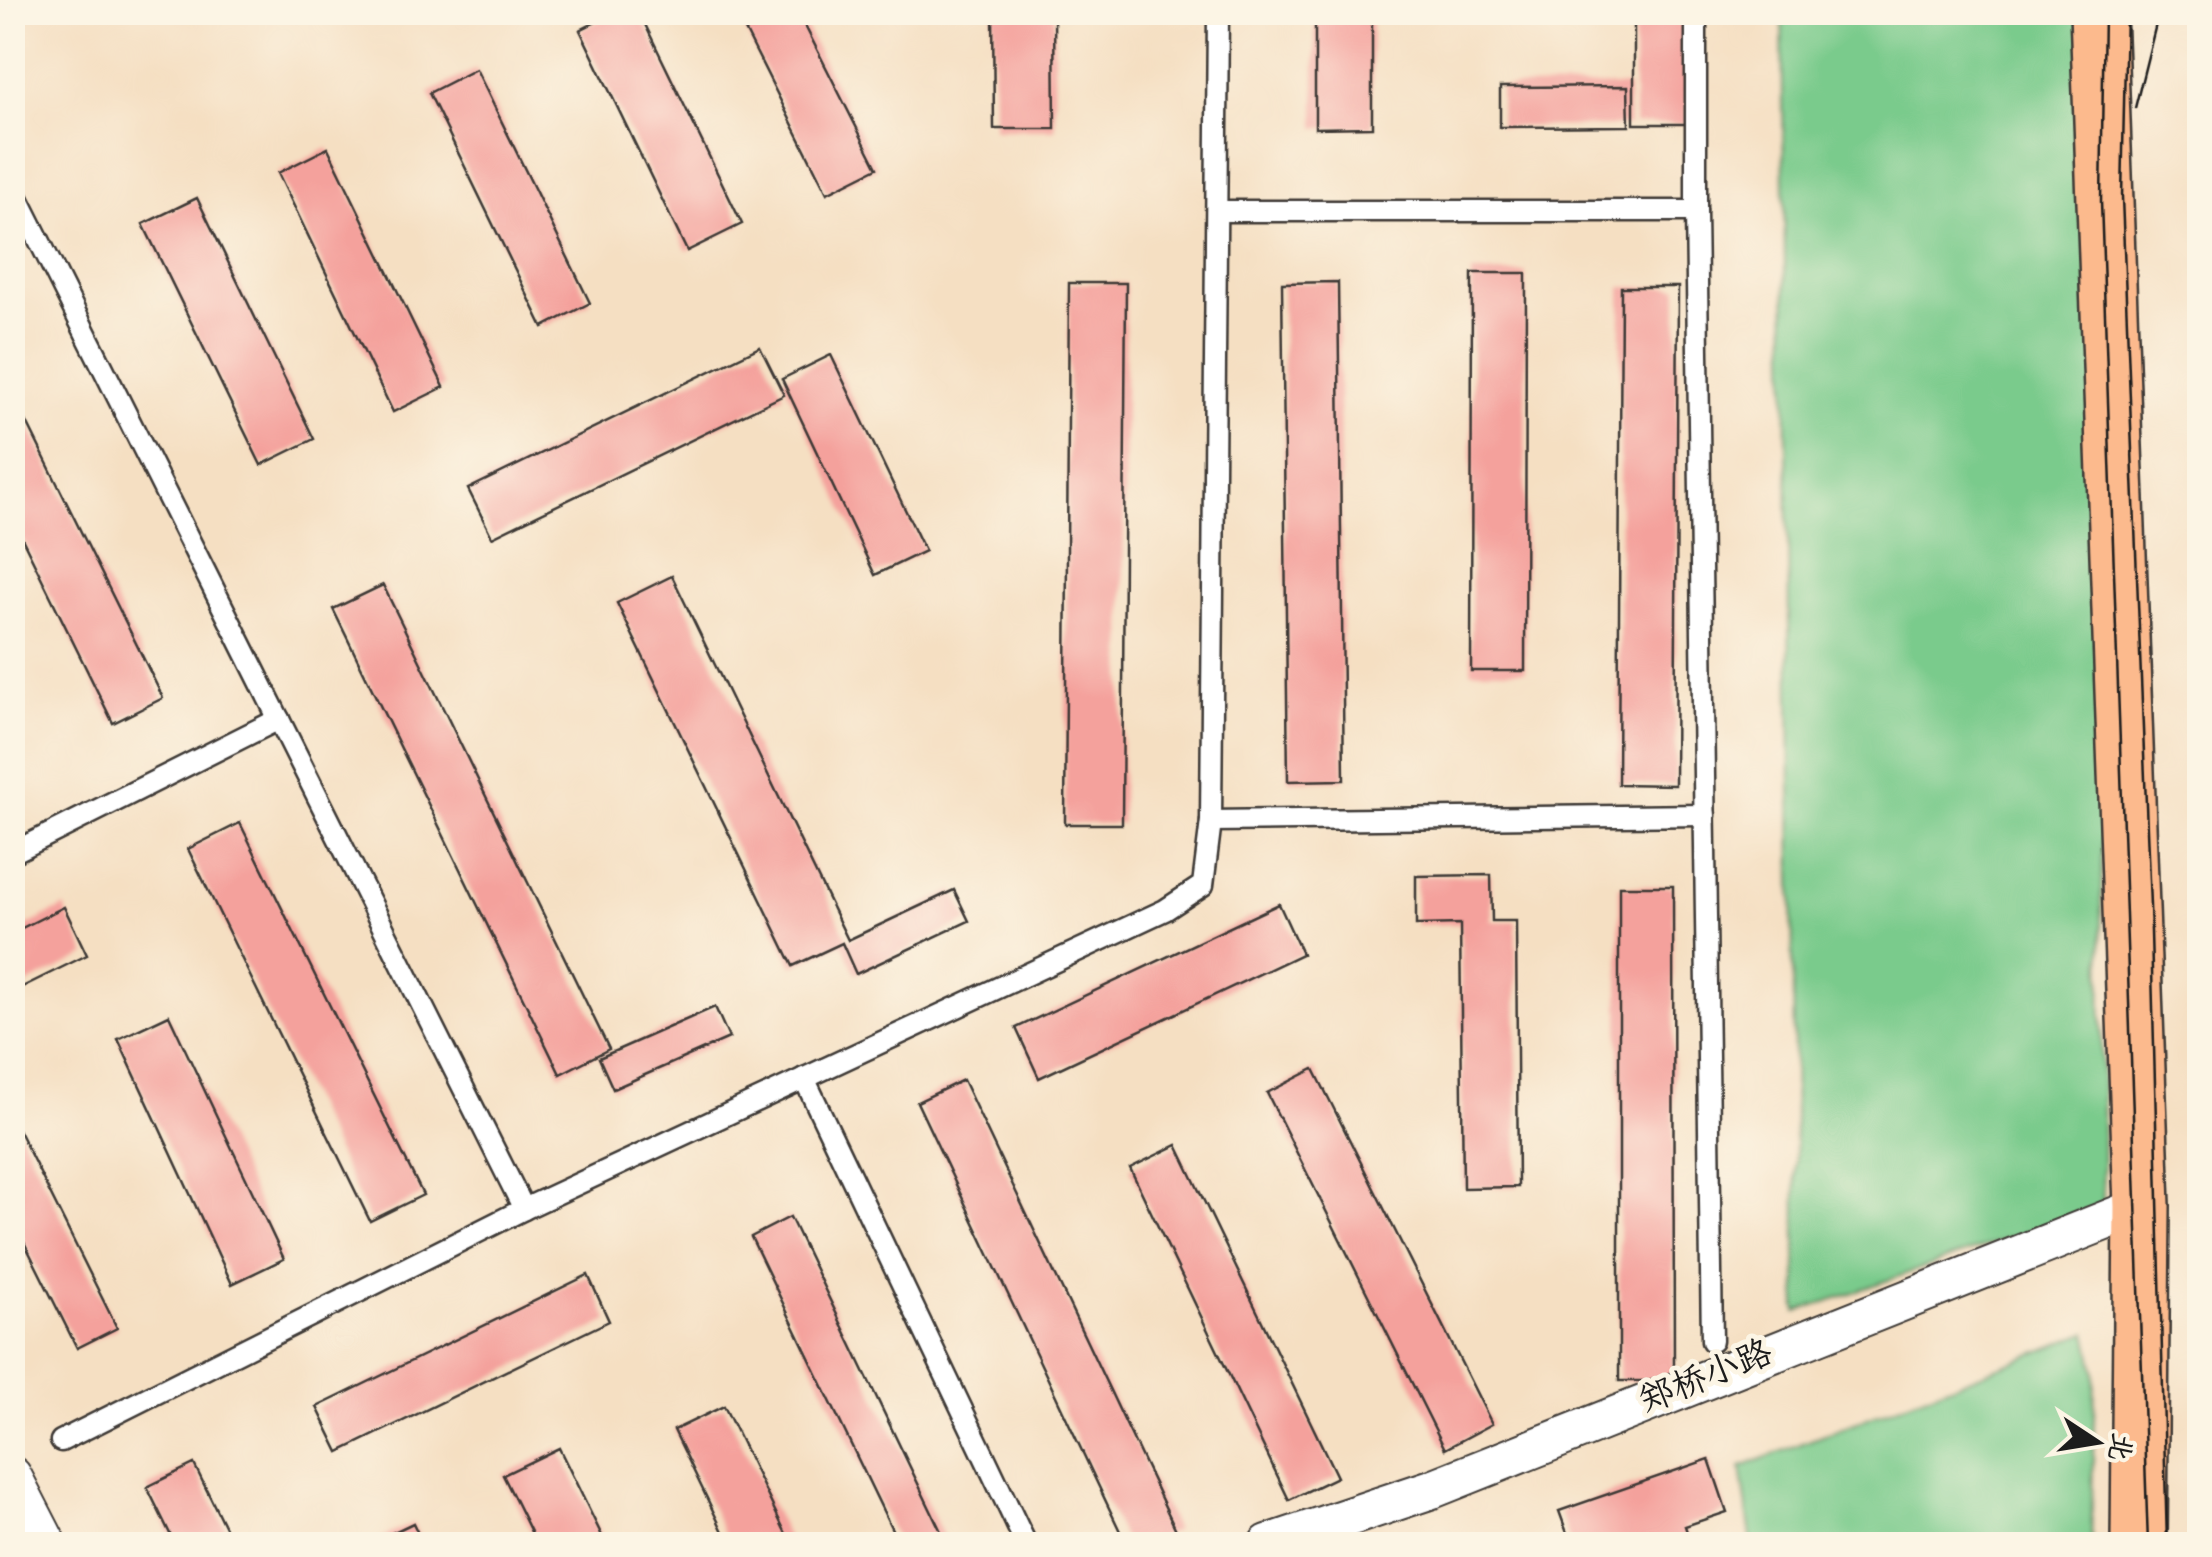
<svg xmlns="http://www.w3.org/2000/svg" width="2212" height="1557" viewBox="0 0 2212 1557" font-family="Dekko,'LXGW WenKai TC',sans-serif">
  <style>
    .green { fill: #7acb8c; stroke: #4b7454; stroke-width: 2.5 }
    .building { fill: #f4a19c }
    .lines { fill: none; stroke-linecap: round; stroke-linejoin: round }
    .lane-casing { stroke: #3d3935; stroke-width: 25 }
    .street-casing { stroke: #3d3935; stroke-width: 42 }
    .highway-casing { stroke: #3d3935; stroke-width: 60 }
    .lane { stroke: #fff; stroke-width: 20 }
    .street { stroke: #fff; stroke-width: 38 }
    .highway { stroke: #fcba8d; stroke-width: 55 }
    .tram { stroke: #1c1c1c; stroke-width: 2.5 }
    .labels { text-anchor: middle; dominant-baseline: central; stroke-width: 10; stroke-linejoin: round; paint-order: stroke }
    .street-label { font-size: 35px; fill: #1c1c1c; stroke: #fcf5e5 }
  </style>
  <rect width="100%" height="100%" fill="#fcf5e5"/>
  <filter id="ink" filterUnits="userSpaceOnUse"><feTurbulence type="fractalNoise" baseFrequency=".01" numOctaves="2"/><feDisplacementMap in="SourceGraphic" scale="20" xChannelSelector="R" yChannelSelector="G"/><feConvolveMatrix kernelMatrix="1 2 1 2 8 2 1 2 1" color-interpolation-filters="sRGB"/></filter>
  <filter id="wash" filterUnits="userSpaceOnUse"><feTurbulence type="fractalNoise" baseFrequency=".0048" numOctaves="4" result="noise"/><feDisplacementMap in="SourceGraphic" scale="40" xChannelSelector="R" yChannelSelector="G"/><feGaussianBlur stdDeviation="2.25" result="paint"/><feColorMatrix in="noise" values="0 0 0 0 0 0 0 0 0 0 0 0 0 0 0 0 0 1.4 0 .05"/><feComposite in="paint" operator="in"/></filter>
  <g filter="url(#wash)">
    <rect width="100%" height="100%" fill="#f5dfc2"/>
    <g class="green">
      <polygon points="1782,13 2108,13 2101,902 2103,1205 1797,1312"/>
      <polygon points="2087,1333 2095,1371 2091,1544 1752,1544 1741,1467"/>
    </g>
    <g id="blocks">
      <g class="building">
        <polygon points="616,12 639,12 742,224 687,251 580,30"/>
        <polygon points="736,12 798,12 877,168 827,193"/>
        <polygon points="993,12 1054,12 1055,129 994,129"/>
        <polygon points="1315,12 1372,12 1372,127 1315,128"/>
        <rect x="1634" y="12" width="53" height="112"/>
        <polygon points="476,69 590,303 543,327 429,93"/>
        <polygon points="1628,86 1629,126 1500,127 1500,87"/>
        <polygon points="328,148 444,387 393,412 278,173"/>
        <polygon points="197,198 314,439 261,465 143,224"/>
        <polygon points="1472,273 1526,273 1525,671 1471,671"/>
        <polygon points="1338,282 1344,780 1288,781 1282,283"/>
        <polygon points="1069,283 1126,283 1122,824 1065,824"/>
        <polygon points="1621,287 1678,287 1675,785 1618,784"/>
        <polygon points="760,347 784,395 492,537 468,489"/>
        <polygon points="831,355 925,551 875,575 782,379"/>
        <polygon points="12,392 163,698 113,723 12,518"/>
        <polygon points="672,576 848,940 954,890 969,921 856,974 842,943 793,966 617,603"/>
        <polygon points="383,585 609,1049 560,1074 333,609"/>
        <polygon points="12,746 23,768 12,773"/>
        <polygon points="240,823 423,1195 370,1221 188,849"/>
        <polygon points="1491,875 1492,921 1516,921 1518,1187 1463,1188 1460,924 1416,925 1416,876"/>
        <polygon points="1619,886 1673,886 1674,1381 1619,1381"/>
        <polygon points="1279,904 1302,954 1039,1078 1016,1028"/>
        <polygon points="64,907 87,955 12,992 12,933"/>
        <polygon points="715,1007 729,1038 613,1089 599,1058"/>
        <polygon points="169,1015 284,1259 232,1284 118,1039"/>
        <polygon points="1314,1069 1492,1424 1445,1449 1267,1093"/>
        <polygon points="963,1080 1176,1530 1146,1544 1126,1544 917,1102"/>
        <polygon points="12,1117 117,1328 77,1348 12,1218"/>
        <polygon points="1177,1145 1337,1477 1289,1500 1130,1168"/>
        <polygon points="790,1217 947,1544 899,1544 751,1237"/>
        <polygon points="588,1275 609,1321 339,1452 317,1407"/>
        <polygon points="724,1406 791,1544 729,1544 674,1430"/>
        <polygon points="559,1448 606,1544 537,1544 503,1475"/>
        <polygon points="1709,1459 1727,1512 1685,1526 1691,1544 1571,1544 1559,1511"/>
        <polygon points="194,1464 233,1544 175,1544 147,1487"/>
        <polygon points="413,1523 423,1544 369,1544"/>
      </g>
    </g>
  </g>
  <g filter="url(#ink)">
    <use href="#blocks" fill-opacity="0" stroke="#3d3935" stroke-width="2.5"/>
    <g class="lines">
      <defs>
        <g id="lane">
          <polyline points="1696,12 1696,211 1712,1341"/>
          <polyline points="12,186 524,1209"/>
          <polyline points="1217,211 1696,211"/>
          <polyline points="1211,821 1705,815"/>
          <polyline points="12,853 279,719"/>
          <polyline points="804,1078 1026,1544"/>
          <polyline points="61,1441 524,1209 1165,910 1203,885 1211,821 1218,12"/>
        </g>
        <g id="street">
          <polyline points="12,1476 47,1544"/>
          <polyline points="1268,1544 1432,1489 2142,1206"/>
        </g>
        <polyline id="highway" points="2098,12 2142,1206 2139,1544"/>
      </defs>
      <use href="#lane" class="lane-casing"/>
      <use href="#street" class="street-casing"/>
      <use href="#highway" class="highway-casing"/>
      <use href="#lane" class="lane"/>
      <use href="#street" class="street"/>
      <use href="#highway" class="highway"/>
      <g class="tram">
        <polyline points="2104,12 2101,201 2148,1544"/>
        <polyline points="2126,12 2122,197 2151,931 2167,1544"/>
        <polyline points="2135,108 2159,12"/>
      </g>
    </g>
  </g>
  <g class="labels">
    <g class="street-label">
      <text transform="translate(1707 1380) rotate(-22)">郑桥小路</text>
    </g>
  </g>
  <rect width="2212" height="1557" fill="none" stroke="#fcf5e5" stroke-width="50"/>
  <g transform="translate(2097 1442) rotate(102)" stroke="#fcf5e5" stroke-width="8" paint-order="stroke">
  <path d="M0-8L18 38L0 25L-18 38Z" fill="#1c1c1c"/>
  <text y="-15" font-size="28" font-weight="bold" text-anchor="middle" fill="#1c1c1c">北</text>
  </g>
</svg>
